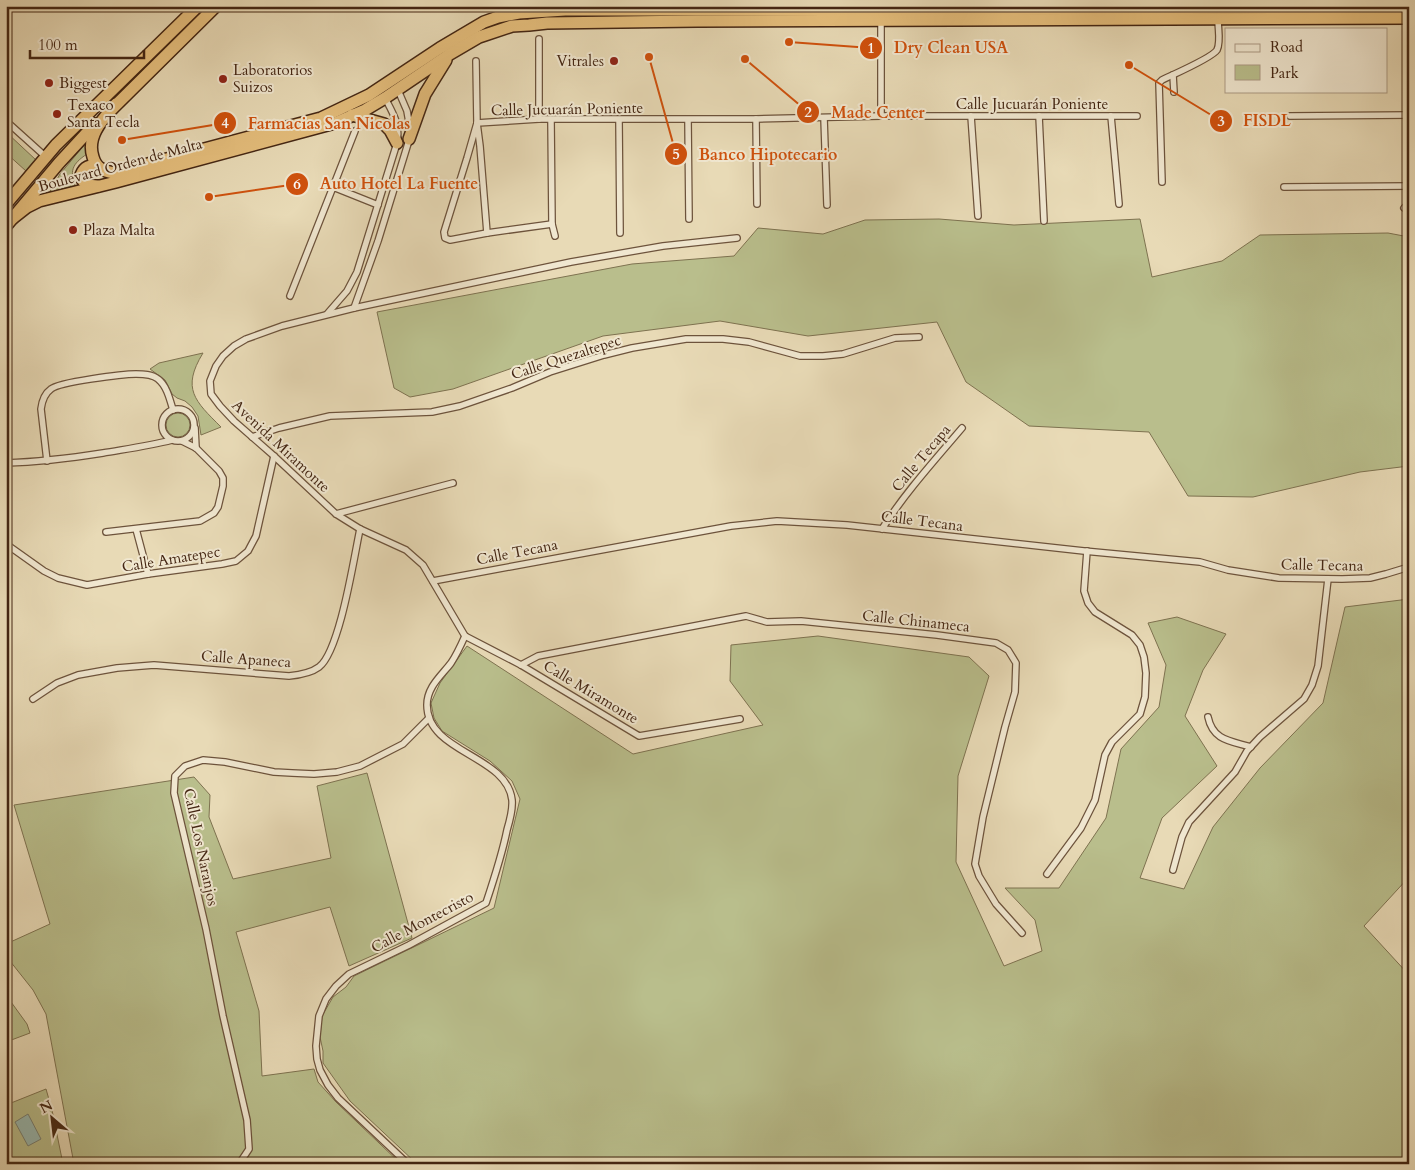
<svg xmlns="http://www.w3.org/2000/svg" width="1415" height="1170" viewBox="0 0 1415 1170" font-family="Cardo,serif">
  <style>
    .green { fill: #b9be8c; stroke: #7e7250 }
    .water { fill: #98bab3; stroke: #767f73 }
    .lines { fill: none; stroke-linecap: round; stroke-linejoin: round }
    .street-casing { stroke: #6d533c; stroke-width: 8 }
    .highway-casing { stroke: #442613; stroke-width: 14 }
    .street { stroke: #f0e7d0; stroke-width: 5.5 }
    .highway { stroke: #e4bd7b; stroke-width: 11 }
    .poi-dot { fill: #8f2418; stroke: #f0e7d0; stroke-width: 2 }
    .labels { text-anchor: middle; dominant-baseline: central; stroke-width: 4; stroke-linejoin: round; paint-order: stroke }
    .poi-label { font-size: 15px; fill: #442613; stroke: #f0e7d0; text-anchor: start }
    .street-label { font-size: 15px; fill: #442613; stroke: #f0e7d0 }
    .leader { fill: none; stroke: #cf510d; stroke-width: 2 }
    .callout-dot { fill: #cf510d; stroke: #f0e7d0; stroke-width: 2 }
    .mark-label { font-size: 15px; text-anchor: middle; font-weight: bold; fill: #fff }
    .callout-label { font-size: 16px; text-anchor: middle; font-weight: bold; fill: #cf510d; stroke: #f0e7d0; stroke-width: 4; stroke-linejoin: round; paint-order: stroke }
  </style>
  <rect width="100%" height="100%" fill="#e8dab6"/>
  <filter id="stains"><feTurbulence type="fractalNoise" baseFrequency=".004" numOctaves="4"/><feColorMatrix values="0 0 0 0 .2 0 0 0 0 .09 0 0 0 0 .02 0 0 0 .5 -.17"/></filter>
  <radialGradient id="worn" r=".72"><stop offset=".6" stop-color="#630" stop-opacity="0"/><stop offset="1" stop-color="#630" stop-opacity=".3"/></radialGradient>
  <g class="green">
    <polygon points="6,132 36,160 26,171 6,153"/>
    <path d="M86,143L87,154C72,164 69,171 76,188L49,193L60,174Z"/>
    <polygon points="939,219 1014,225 1140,219 1152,277 1222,261 1260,235 1388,233 1409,237 1409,466 1360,472 1253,497 1188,496 1149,432 1029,426 966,382 937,322 808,336 720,321 603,336 453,389 410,397 394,388 377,312 632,264 734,256 758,228 823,234 865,220"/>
    <path d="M203,353C181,389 195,401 221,427L201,435L198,416L192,407L185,401L177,398L172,394L165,380L150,369L159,363Z"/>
    <circle cx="178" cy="425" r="12"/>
    <polygon points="1409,599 1409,877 1364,926 1409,975 1409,1164 417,1164 350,1101 323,1063 323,1051 320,1037 322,1016 333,997 346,987 354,976 494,908 520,799 512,781 490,761 442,731 434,718 431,703 440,683 467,646 633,754 763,725 730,681 731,645 818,636 969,657 989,676 958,776 956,862 1004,966 1042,951 1035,920 1005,888 1059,888 1106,818 1121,749 1159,707 1166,665 1148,623 1177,617 1226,634 1203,670 1185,716 1217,766 1162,818 1140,878 1184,889 1213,827 1260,768 1323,703 1345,607"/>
    <polygon points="367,773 412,938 349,966 330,907 236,932 259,1011 262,1076 314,1069 318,1082 336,1102 401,1164 74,1164 46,1014 33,990 6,956 6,944 50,924 14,805 194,777 210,795 209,817 233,879 331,858 317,786"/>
    <polygon points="6,995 27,1024 30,1033 6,1042"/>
    <polygon points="46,1089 52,1110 63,1164 6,1164 6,1105"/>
  </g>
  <polygon class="water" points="28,1114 41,1139 28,1146 15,1122"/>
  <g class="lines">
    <defs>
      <g id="street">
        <polyline points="881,21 881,116"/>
        <polyline points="476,61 477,123 480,146 487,233"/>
        <polyline points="1173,75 1174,92"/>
        <polyline points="398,90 407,111 410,128"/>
        <polyline points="971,116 978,216"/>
        <polyline points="1039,116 1044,221"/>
        <polyline points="1111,116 1119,204"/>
        <polyline points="1290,116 1409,115"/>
        <polyline points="824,118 827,205"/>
        <polyline points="539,119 539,39"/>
        <polyline points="756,119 757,204"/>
        <polyline points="551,120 552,224 555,236"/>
        <polyline points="619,120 620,233"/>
        <polyline points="688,120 689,219"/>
        <polyline points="6,121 46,157"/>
        <polyline points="477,123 539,119 756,119 881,116 1137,116"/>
        <polyline points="477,123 467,158 444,232 445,238 450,240 487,233 552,224"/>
        <path d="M1162,182L1159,83L1162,80C1172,75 1212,58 1217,50C1221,42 1218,29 1218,19"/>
        <polyline points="333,187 355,131"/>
        <polyline points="1284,187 1409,186"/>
        <polyline points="1404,208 1409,203"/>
        <polyline points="737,238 663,246 571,262 354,308 282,326 246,339 234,346 223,356 216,366 210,381 211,394 220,406 234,421 274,456 336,514 360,529 406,550 423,565 465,636 521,665 639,736 740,719"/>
        <polyline points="290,296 333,187 378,205"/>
        <polyline points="354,308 378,241 410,137"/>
        <path d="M327,314L347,291L357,272L397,143C400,124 394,115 385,98"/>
        <circle cx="178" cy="425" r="16"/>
        <polyline points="195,428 196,448"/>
        <polyline points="252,437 279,428 330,416 432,412 460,406 512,388 550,372 604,355 632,348 686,339 723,339 749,342 800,356 823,356 843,354 895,338 919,337"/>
        <path d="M47,461L41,409C42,401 44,394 51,389C59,382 123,374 136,374C143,374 152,374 158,379C167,386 170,400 173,410"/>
        <path d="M6,463C39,462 71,458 103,453C126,449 149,446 172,440"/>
        <polyline points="336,514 453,483"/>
        <polyline points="136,529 148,574"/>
        <path d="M882,529C905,493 934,461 962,428"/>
        <polyline points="106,532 200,521 214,513 218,507 223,486 223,478 219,471 196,448 182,441"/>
        <polyline points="6,544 44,571 58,578 87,585 148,574 222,564 236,561 248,551 256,536 274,456"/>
        <polyline points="433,581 731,526 777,521 847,525 1084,551 1200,562 1228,570 1279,578 1342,579 1370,578 1386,574 1409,567"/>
        <polyline points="521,665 538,656 746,616 767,622 801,621 937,635 996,643 1008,650 1016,663 1015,692 1005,727 983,817 975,864 979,876 996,904 1022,933"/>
        <path d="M33,699L57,683L78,675L117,668L154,665L289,676C299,675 311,673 319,667C340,651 354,557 360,529"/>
        <path d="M1208,717C1213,741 1231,741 1251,747"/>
        <polyline points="1173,870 1182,837 1189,822 1235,772 1247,751 1260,737 1304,699 1312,685 1318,666 1328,579"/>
        <polyline points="1047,874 1081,828 1095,800 1105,755 1112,742 1140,714 1145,697 1146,673 1144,657 1140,645 1132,635 1095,612 1088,603 1084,591 1087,551"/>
        <polyline points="239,1164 249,1149 247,1120 223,1016 206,929 174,793 175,776 185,766 203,760 225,762 274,772 292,773 314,774 337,772 360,766 403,744 429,718"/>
        <path d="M408,1164L338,1098L328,1085L320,1070L317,1059L316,1046L319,1016L326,999L336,986L349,974L409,945L486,903C494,879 502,855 507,830C510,820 513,810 512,800C507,755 427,753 427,705C427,687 441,676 451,663C457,654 461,645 465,636"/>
      </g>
      <g id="highway">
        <path d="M116,104C103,119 86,136 93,157C96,168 103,171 114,173L321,118L369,95L440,48L484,22L498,17L519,13L565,10H953L1409,7"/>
        <polyline points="111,110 216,6"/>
        <polyline points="352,115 384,124 390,130 397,143"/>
        <polyline points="409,139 425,94 446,60"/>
        <path d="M98,167C90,164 84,167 81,175C82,184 89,186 98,186"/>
        <polyline points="6,204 56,145 198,6"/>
        <polyline points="13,218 27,207 39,201 116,182 335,123 365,110 385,98 450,54 479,37 512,26 529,25 547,23 697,21 1409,18"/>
        <polyline points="6,226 59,163 95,124"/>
      </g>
    </defs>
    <use href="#street" class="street-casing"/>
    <use href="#highway" class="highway-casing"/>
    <use href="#street" class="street"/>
    <use href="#highway" class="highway"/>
  </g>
  <g class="poi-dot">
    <circle cx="614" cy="61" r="5"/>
    <circle cx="223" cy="79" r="5"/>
    <circle cx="49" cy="83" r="5"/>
    <circle cx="57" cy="114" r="5"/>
    <circle cx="73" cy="230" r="5"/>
  </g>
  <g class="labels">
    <g class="poi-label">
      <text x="604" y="61" text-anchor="end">Vitrales</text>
      <text x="233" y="70">Laboratorios<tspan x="233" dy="17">Suizos</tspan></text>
      <text x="59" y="83">Biggest</text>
      <text x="67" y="105">Texaco<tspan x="67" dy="17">Santa Tecla</tspan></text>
      <text x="83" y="230">Plaza Malta</text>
    </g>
    <g class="street-label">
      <text x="1032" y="104">Calle Jucuarán Poniente</text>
      <text transform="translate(567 109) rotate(-1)">Calle Jucuarán Poniente</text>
      <text transform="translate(120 165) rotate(-15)">Boulevard Orden de Malta</text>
      <text transform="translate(566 357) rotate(-18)">Calle Quezaltepec</text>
      <text transform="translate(281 446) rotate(43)">Avenida Miramonte</text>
      <text transform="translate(921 458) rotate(-50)">Calle Tecapa</text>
      <text transform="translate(922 521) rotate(7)">Calle Tecana</text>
      <text transform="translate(517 552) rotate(-11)">Calle Tecana</text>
      <text transform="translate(171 559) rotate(-9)">Calle Amatepec</text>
      <text transform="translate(1322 565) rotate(1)">Calle Tecana</text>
      <text transform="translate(916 621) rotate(6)">Calle Chinameca</text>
      <text transform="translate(246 659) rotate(4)">Calle Apaneca</text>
      <text transform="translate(591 692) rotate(31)">Calle Miramonte</text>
      <text transform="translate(201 847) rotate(78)">Calle Los Naranjos</text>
      <text transform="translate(422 922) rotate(-28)">Calle Montecristo</text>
    </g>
  </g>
  <path class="leader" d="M789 42L871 48M745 59L808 112M1129 65L1221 121M122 140L225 123M649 57L676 154M209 197L297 184"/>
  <g class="callout-dot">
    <circle cx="789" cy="42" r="5"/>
    <circle cx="745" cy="59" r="5"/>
    <circle cx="1129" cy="65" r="5"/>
    <circle cx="122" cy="140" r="5"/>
    <circle cx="649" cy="57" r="5"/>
    <circle cx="209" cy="197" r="5"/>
    <circle cx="871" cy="48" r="12"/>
    <circle cx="808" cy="112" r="12"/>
    <circle cx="1221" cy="121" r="12"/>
    <circle cx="225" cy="123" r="12"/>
    <circle cx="676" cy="154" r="12"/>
    <circle cx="297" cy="184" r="12"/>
  </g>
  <g class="mark-label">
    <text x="871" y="53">1</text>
    <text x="808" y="117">2</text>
    <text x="1221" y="126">3</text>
    <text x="225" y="128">4</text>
    <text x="676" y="159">5</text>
    <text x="297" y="189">6</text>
  </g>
  <g class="callout-label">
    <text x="951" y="53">Dry Clean USA</text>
    <text x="878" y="118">Made Center</text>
    <text x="1267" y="126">FISDL</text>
    <text x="329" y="129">Farmacias San Nicolas</text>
    <text x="768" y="160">Banco Hipotecario</text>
    <text x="399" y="189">Auto Hotel La Fuente</text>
  </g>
  <rect width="1415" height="1170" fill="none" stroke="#e8dab6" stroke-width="25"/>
  <rect x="8" y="8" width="1400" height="1155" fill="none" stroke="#442613" stroke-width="2.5"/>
  <rect x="12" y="12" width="1390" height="1145" fill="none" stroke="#442613"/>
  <rect x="1225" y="28" width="162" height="65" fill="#f0e7d0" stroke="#ab9a84"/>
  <rect x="1235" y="44" width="25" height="8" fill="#f0e7d0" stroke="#ab9a84"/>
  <text x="1270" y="52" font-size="15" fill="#442613">Road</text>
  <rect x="1235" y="65" width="25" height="15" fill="#b9be8c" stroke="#ab9a84"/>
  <text x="1270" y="78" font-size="15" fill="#442613">Park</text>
  <g transform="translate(52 1118) rotate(332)" stroke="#f0e7d0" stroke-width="4" paint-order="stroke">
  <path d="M0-4L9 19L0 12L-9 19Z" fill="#442613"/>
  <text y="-8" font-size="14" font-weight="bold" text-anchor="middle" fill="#442613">N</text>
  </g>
  <path d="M30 50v8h114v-8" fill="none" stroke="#442613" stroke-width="2.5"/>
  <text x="38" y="50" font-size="15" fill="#442613" stroke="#f0e7d0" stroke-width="4" paint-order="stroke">100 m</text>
  <rect width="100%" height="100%" filter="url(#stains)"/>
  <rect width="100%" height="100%" fill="url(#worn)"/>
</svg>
